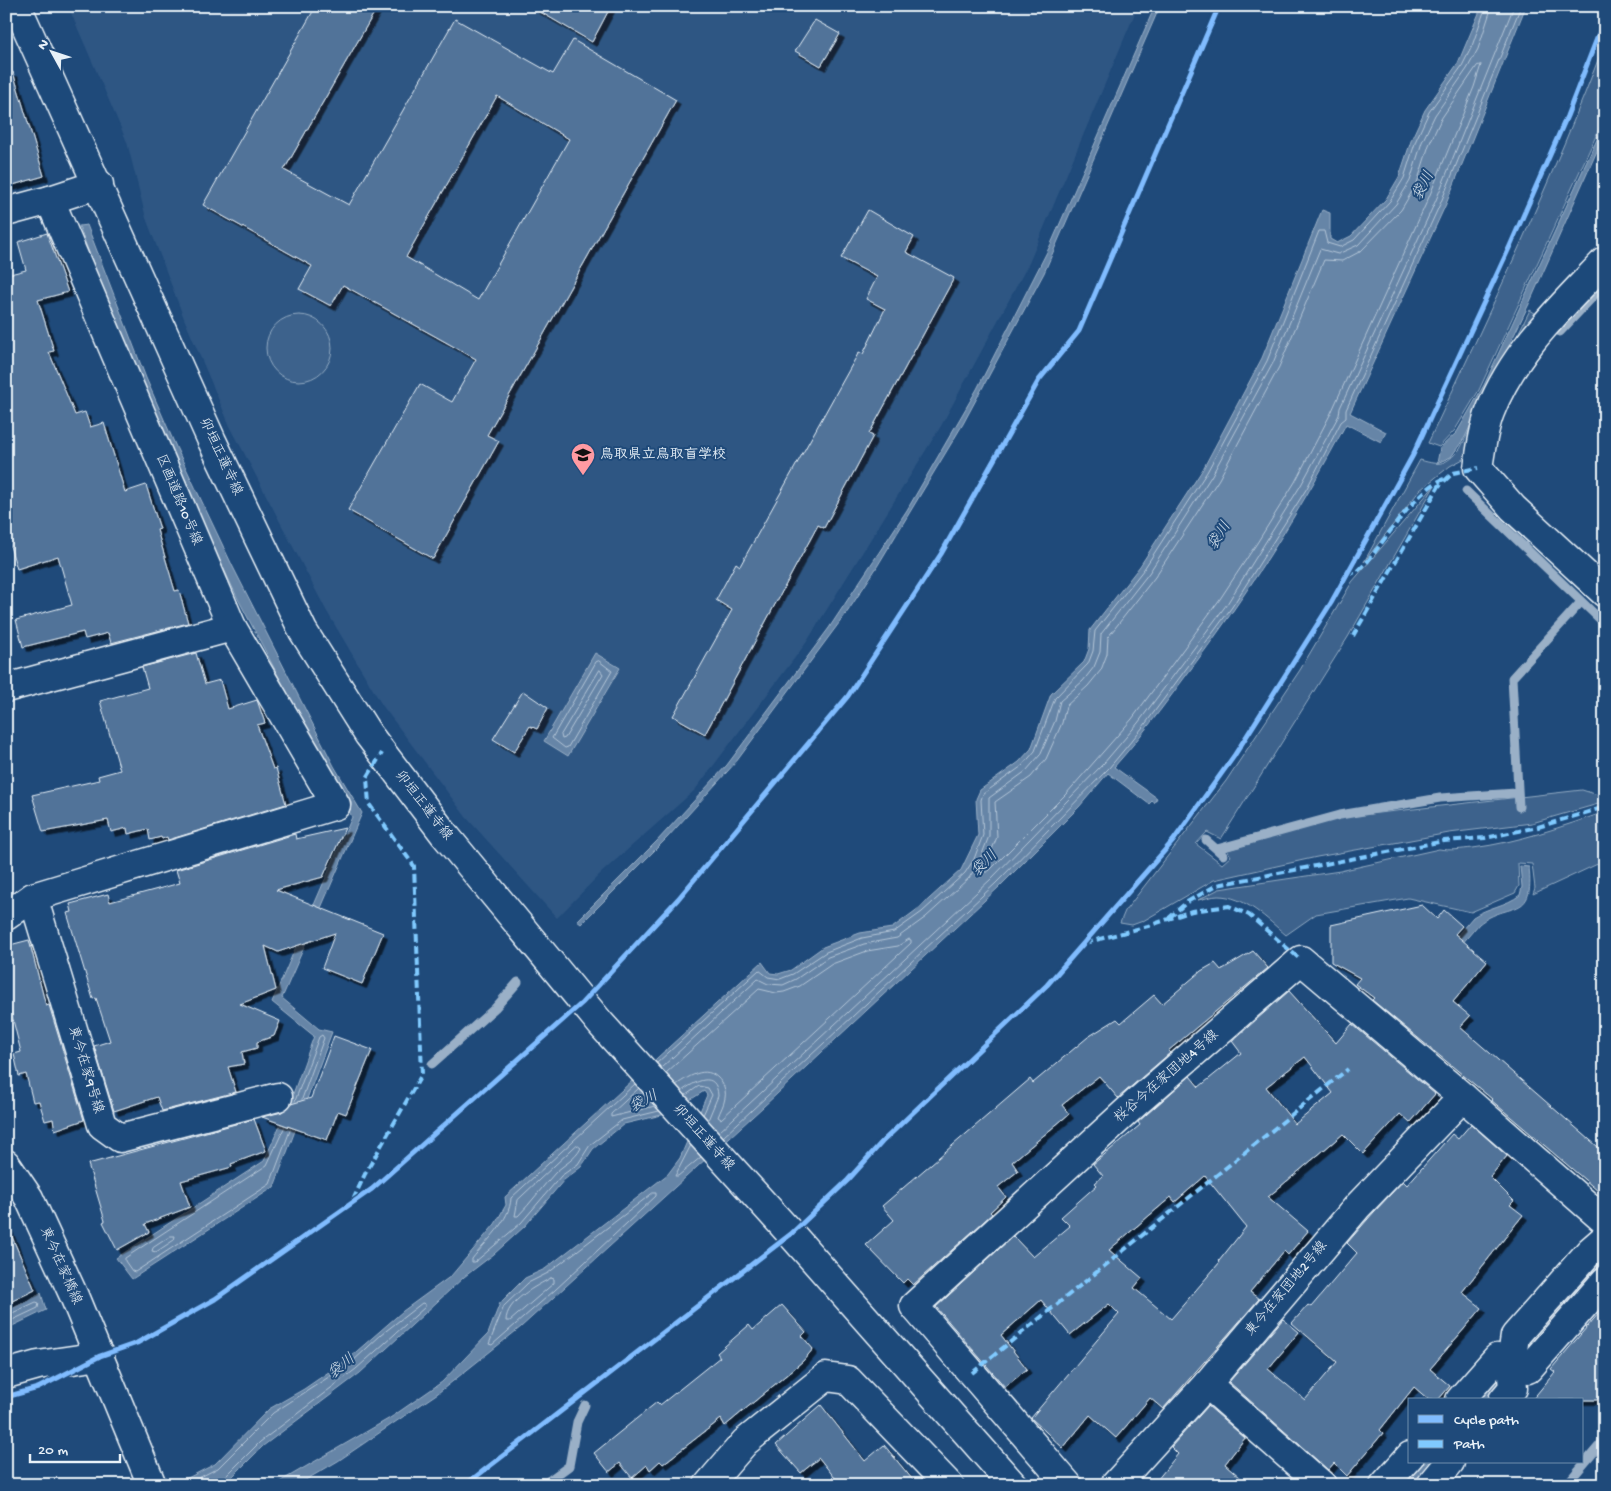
<svg xmlns="http://www.w3.org/2000/svg" width="1611" height="1491" viewBox="0 0 1611 1491" font-family="'Gochi Hand','Klee One',sans-serif">
  <style>
    .built { fill: #2e5683 }
    .green { fill: #3c628c; stroke: #92aac2 }
    .water { fill: #6685a7; stroke: #9ab0c7 }
    .lines { fill: none; stroke-linecap: round; stroke-linejoin: round }
    .shore { stroke: #b4c6d8; stroke-width: 1 }
    .stream { stroke: #9ab0c7; stroke-width: 9 }
    .building { fill: #517399; stroke: #e8f1f8; fill-rule: evenodd; filter: url(#shadow) }
    .street-casing { stroke: #e8f1f8; stroke-width: 31 }
    .secondary-casing { stroke: #e8f1f8; stroke-width: 31 }
    .street { stroke: #1f4a7a; stroke-width: 28 }
    .secondary { stroke: #1f4a7a; stroke-width: 28 }
    .quiet { stroke: #80caff; stroke-width: 4; stroke-dasharray: 8 4; stroke-linecap: butt }
    .cycleway-casing { stroke: #1f4a7a; stroke-width: 8 }
    .cycleway { stroke: #80bcff; stroke-width: 5 }
    .labels { text-anchor: middle; dominant-baseline: central; stroke-width: 4; stroke-linejoin: round; paint-order: stroke }
    .poi-label { font-size: 14px; font-weight: bold; fill: #e8f1f8; stroke: #1f4a7a; text-anchor: start }
    .street-label { font-size: 14px; fill: #e8f1f8; stroke: #1f4a7a }
    .water-label { font-size: 15px; font-style: italic; fill: #d4e1ec; stroke: #1f4a7a }
  </style>
  <defs>
    <filter id="shadow"><feDropShadow dx="4.5" dy="4.5" stdDeviation="0" flood-color="#0009"/></filter>
  </defs>
  <rect width="100%" height="100%" fill="#1f4a7a"/>
  <filter id="ink" filterUnits="userSpaceOnUse"><feTurbulence type="fractalNoise" baseFrequency=".02" numOctaves="2"/><feDisplacementMap in="SourceGraphic" scale="10" xChannelSelector="R" yChannelSelector="G"/><feConvolveMatrix kernelMatrix="1 2 1 2 8 2 1 2 1" color-interpolation-filters="sRGB"/></filter>
  <g filter="url(#ink)">
    <polygon class="built" points="68,6 1138,6 1029,263 941,426 806,643 695,790 600,874 557,918 466,817 382,705 326,610 230,426 185,321 146,218 127,142"/>
    <g class="green">
      <path d="M1605,42V117L1601,125L1479,390L1455,430L1439,447L1428,443C1490,311 1553,179 1605,42Z"/>
      <path d="M1530,310L1541,317L1469,456L1450,466L1420,490L1364,562L1420,460C1441,466 1445,465 1460,449Z"/>
      <circle cx="299" cy="348" r="33"/>
      <polygon points="1435,485 1348,637 1221,839 1207,832 1196,844 1222,864 1231,856 1227,850 1343,817 1582,790 1605,797 1605,802 1532,823 1449,833 1317,857 1214,880 1143,921 1132,925 1120,923 1125,911 1226,781 1300,670 1352,582"/>
      <path d="M1605,812L1604,861L1533,894L1535,888L1532,864L1518,863L1519,886L1515,893L1471,912L1408,898L1316,914L1286,935C1267,919 1245,896 1218,896C1212,896 1204,899 1198,900L1219,889L1340,871L1439,849C1450,851 1462,849 1473,848C1519,842 1561,827 1605,812Z"/>
    </g>
    <g class="water">
      <polygon points="1155,6 1160,6 1044,273 963,424 875,570 848,611 736,762 667,838 581,924 577,921 657,841 727,765 829,628 907,510 977,389 1051,244"/>
      <path d="M1482,6H1526L1446,204L1350,413L1386,432L1381,442L1346,424C1298,515 1247,595 1185,677C1162,708 1140,738 1114,767L1157,798L1154,803L1152,801L1149,804L1108,773L1079,807L999,887L763,1107L521,1327L438,1393L338,1461L297,1485H274L390,1418L442,1382L488,1334L500,1303L525,1278L545,1269L668,1174L680,1158L707,1095L704,1091L670,1113L624,1124L593,1149L581,1167L564,1180L525,1226L494,1254L464,1277L360,1373L263,1446L224,1485H174L215,1464L269,1409L304,1389L349,1358L403,1311L451,1276L495,1224L506,1205L505,1197L762,962L770,973L778,974L791,970L823,947L860,933L892,928L919,908L961,870L978,835L976,799L980,790L1019,762L1031,749L1051,694L1084,662L1089,649L1090,630L1140,566L1203,469L1262,358L1322,210L1330,213V239L1337,243L1351,236L1386,199L1399,177L1412,138L1425,110L1458,63Z"/>
      <polygon points="1605,122 1605,133 1529,304 1465,437 1451,457 1437,463 1440,448 1457,432 1484,385"/>
      <polygon points="87,225 146,378 176,447 233,567 334,766 362,813 282,998 319,1029 332,1032 274,1187 132,1279 116,1258 264,1161 289,1105 314,1036 272,1002 352,817 237,597 162,437 138,383 79,226"/>
      <polygon points="595,653 620,668 568,756 544,741"/>
      <path d="M1520,866L1529,867C1535,922 1509,900 1479,924L1397,1020L1390,1014L1473,917C1488,907 1506,906 1520,895L1522,887Z"/>
      <polygon points="1605,1250 1605,1270 1491,1400 1473,1400"/>
      <polygon points="41,1293 46,1310 6,1329 6,1312"/>
      <polygon points="1419,1462 1437,1462 1418,1485 1400,1485"/>
    </g>
    <g class="lines">
      <g class="shore">
        <polygon points="1481,65 1474,87 1429,197 1331,413 1295,482 1257,543 1220,599 1132,719 1066,794 988,872 985,872 984,869 997,837 995,802 1031,777 1046,759 1062,723 1066,706 1088,686 1101,670 1107,654 1108,637 1155,577 1219,479 1279,367 1324,260 1342,261 1361,251 1401,210 1417,183 1429,145 1441,119 1477,66"/>
        <polygon points="599,661 612,671 568,747 565,748 552,738 596,662"/>
        <polygon points="600,670 603,674 565,738 562,739 561,735"/>
        <polyline points="657,1063 759,970 768,977 780,979 793,974 826,952 862,938 894,932 922,912 965,873 974,859 983,835 981,800 983,794 1022,766 1035,751 1055,698 1088,664 1093,651 1095,631 1144,569 1207,472 1267,361 1319,231 1324,231 1327,243 1340,247 1354,240 1390,201 1404,178 1416,140 1429,112 1462,66 1472,46 1486,6"/>
        <polyline points="661,1068 758,979 768,984 783,985 796,979 828,957 864,944 897,938 926,917 969,878 979,862 989,836 989,798 1026,771 1040,755 1055,721 1060,701 1083,681 1094,667 1100,652 1101,634 1149,573 1212,475 1273,363 1320,249 1338,254 1358,245 1396,204 1410,181 1422,142 1435,115 1467,69 1478,49 1492,6"/>
        <path d="M666,1073L759,989L776,993L784,992L800,986L832,964L867,951L898,946L909,939L911,940V943L721,1119L718,1117C720,1111 724,1105 725,1098C726,1093 725,1087 722,1083C709,1063 691,1075 676,1085"/>
        <path d="M635,1084L511,1198C510,1221 486,1241 472,1259V1262H475L521,1223L561,1176L578,1164L590,1145L622,1120L659,1111"/>
        <polyline points="639,1088 611,1114 611,1117 655,1106"/>
        <path d="M682,1091C694,1082 717,1069 718,1096L708,1120"/>
        <polyline points="686,1095 699,1086 708,1088 712,1095 703,1115"/>
        <polyline points="295,1101 319,1037 322,1035 324,1038 302,1099"/>
        <polyline points="285,1126 267,1165 125,1258 125,1261 132,1271 135,1272 270,1184 291,1128"/>
        <polyline points="719,1132 991,879 1104,763 1138,723 1227,604 1301,485 1339,415 1340,408 1436,200 1514,6"/>
        <polyline points="723,1137 996,883 1109,768 1143,727 1232,607 1307,488 1341,422 1346,418 1346,410 1441,202 1521,6"/>
        <path d="M577,1145L581,1148C575,1160 564,1164 555,1173C542,1187 531,1203 518,1216H515L518,1200Z"/>
        <polyline points="691,1145 675,1176 678,1176 701,1157"/>
        <polygon points="653,1193 656,1193 656,1196 555,1290 492,1345 489,1344 504,1306 528,1283 548,1273"/>
        <polygon points="171,1236 175,1236 174,1240 156,1252 152,1251 153,1248"/>
        <path d="M551,1278L554,1279V1283L510,1321H506C506,1301 536,1286 551,1278Z"/>
        <polyline points="6,1316 36,1302 39,1303 38,1308 6,1323"/>
        <polyline points="185,1485 218,1468 273,1413 352,1362 382,1334 422,1303 425,1304 425,1307 356,1369 260,1442 223,1479 221,1485"/>
      </g>
      <g class="stream">
        <polyline points="1560,332 1605,284"/>
        <polyline points="1466,491 1605,624"/>
        <polyline points="1519,807 1512,678 1581,602"/>
        <polyline points="1206,840 1223,855"/>
        <polyline points="1217,849 1340,815 1440,798 1516,793"/>
        <polyline points="432,1064 495,1008 518,982"/>
        <polyline points="543,1485 569,1466 577,1422 585,1405"/>
        <polyline points="1566,1485 1605,1439"/>
      </g>
    </g>
    <g class="building">
      <path d="M316,6H378L284,170L349,205L455,19L553,74L573,40L676,100L487,435L499,441L433,559L348,510L420,384L452,402L476,359L343,285L331,306L299,289L312,266L203,205ZM497,96L569,139L478,300L406,257Z"/>
      <polygon points="530,6 611,6 592,42"/>
      <polygon points="815,20 840,34 821,66 795,51"/>
      <polygon points="13,72 44,176 6,187 6,73"/>
      <polygon points="868,210 914,237 906,252 954,278 869,434 873,436 824,528 818,525 705,734 673,716 732,610 716,600 736,563 740,566 859,352 863,354 885,309 866,299 877,277 841,258"/>
      <polygon points="47,233 68,292 38,300 54,351 49,352 75,415 85,412 90,427 104,423 125,492 146,485 160,529 157,530 175,591 179,590 188,623 111,643 108,633 85,639 83,632 23,647 16,620 72,605 58,556 17,569 6,533 6,275 26,270 18,242"/>
      <polygon points="196,653 205,684 220,680 228,709 257,700 265,723 257,725 273,769 276,768 286,804 168,840 167,837 162,839 161,837 150,840 148,829 128,834 127,828 111,832 108,820 43,832 32,795 99,780 98,776 120,770 100,701 148,688 142,667"/>
      <polygon points="523,691 548,708 537,729 530,726 514,752 493,739"/>
      <polygon points="345,828 323,877 276,890 383,933 362,984 322,968 335,933 278,952 265,946 276,990 240,1004 280,1021 274,1036 257,1042 257,1048 242,1052 244,1064 228,1067 236,1092 162,1111 157,1097 114,1111 94,1046 110,1041 96,998 93,999 67,913 72,912 70,904 108,894 110,902 180,883 176,870 295,834 296,839"/>
      <polygon points="1422,905 1437,919 1444,910 1462,926 1455,934 1487,961 1453,1002 1470,1016 1460,1027 1605,1153 1605,1197 1491,1100 1492,1099 1372,1000 1374,998 1355,984 1360,978 1331,962 1331,925"/>
      <polygon points="29,940 46,1006 49,1005 84,1120 55,1130 53,1119 45,1121 39,1101 33,1102 26,1074 19,1076 14,1054 21,1052 6,992 6,946"/>
      <polygon points="1253,951 1268,968 1168,1051 1170,1053 1118,1098 1099,1076 1062,1105 1069,1114 1012,1162 1018,1171 998,1187 1006,1197 990,1212 992,1214 913,1285 907,1279 903,1283 866,1245 894,1220 882,1206 1030,1079 1033,1083 1088,1037 1117,1019 1121,1023 1154,995 1162,1004 1201,971 1215,963 1221,970"/>
      <path d="M1289,991L1336,1043L1352,1024L1435,1094L1410,1123L1400,1114L1363,1154L1343,1134L1268,1197L1308,1231L1288,1255L1284,1251L1250,1292L1259,1299L1163,1409L1150,1398L1116,1438L1090,1415L1063,1448L1031,1418L1119,1314L1109,1304L1070,1335L1041,1300L1001,1335L1027,1369L1005,1387L936,1307L1013,1236L1033,1257L1070,1226L1061,1217L1097,1185L1095,1183L1103,1176L1093,1164L1140,1125L1138,1122L1190,1076L1199,1087L1241,1053L1232,1041ZM1305,1057L1333,1093L1295,1124L1266,1087ZM1205,1176L1246,1227L1219,1261L1220,1262L1171,1319L1134,1288L1142,1278L1109,1250L1171,1197L1175,1202Z"/>
      <polygon points="334,1036 372,1050 346,1114 338,1111 327,1140 262,1117 282,1112 291,1104 311,1098"/>
      <polygon points="254,1119 266,1151 231,1164 232,1167 181,1181 190,1207 145,1224 149,1232 117,1250 103,1222 105,1221 88,1164"/>
      <polygon points="1471,1124 1507,1156 1490,1177 1514,1201 1510,1205 1523,1215 1462,1292 1482,1308 1430,1369 1450,1386 1438,1400 1429,1400 1414,1387 1380,1430 1383,1433 1347,1476 1334,1463 1328,1470 1229,1382 1283,1319 1299,1332 1268,1369 1305,1400 1337,1362 1292,1323 1308,1305 1311,1307 1357,1253 1347,1243 1374,1212 1403,1181 1407,1185 1452,1134 1458,1139"/>
      <polygon points="6,1223 35,1290 6,1304"/>
      <polygon points="782,1305 806,1332 802,1336 813,1349 803,1361 725,1426 721,1419 663,1464 660,1461 650,1470 647,1465 632,1478 620,1463 609,1472 594,1453 657,1402 660,1405 720,1357 717,1353 749,1325 753,1330"/>
      <polygon points="1605,1306 1605,1390 1597,1400 1532,1400 1555,1372 1551,1369"/>
      <polygon points="821,1405 865,1461 884,1445 917,1485 838,1485 839,1483 819,1458 801,1473 776,1445"/>
      <polygon points="1208,1406 1245,1438 1225,1464 1249,1485 1153,1485 1178,1454 1171,1447"/>
    </g>
    <g class="lines">
      <defs>
        <g id="street">
          <polyline points="50,200 99,184"/>
          <polyline points="6,212 50,200 232,627 6,688"/>
          <path d="M1605,261C1561,307 1513,352 1490,412C1483,430 1481,450 1478,468L1513,508L1605,593"/>
          <polyline points="33,897 336,805 232,627"/>
          <polyline points="6,916 33,897 102,1125 120,1138 278,1097"/>
          <polyline points="6,1374 38,1365 100,1356"/>
          <polyline points="1207,1384 1322,1485"/>
          <polyline points="1460,1400 1497,1358 1528,1369 1605,1281"/>
          <polyline points="1503,1400 1513,1388 1511,1364 1515,1336 1590,1251 1605,1238"/>
          <polyline points="708,1485 745,1442 826,1377 848,1380 949,1485"/>
          <polyline points="1068,1485 914,1306 1137,1102 1301,960 1463,1097 1605,1221"/>
          <polyline points="1115,1485 1207,1384 1358,1206 1463,1097"/>
          <polyline points="1384,1485 1410,1456"/>
          <polyline points="1431,1485 1450,1462"/>
        </g>
        <g id="secondary">
          <polyline points="17,6 212,441 303,631 368,734 445,835 601,1024 791,1234 1013,1485"/>
          <polyline points="6,1164 29,1198 74,1296 152,1485"/>
        </g>
      </defs>
      <use href="#street" class="street-casing"/>
      <use href="#secondary" class="secondary-casing"/>
      <use href="#street" class="street"/>
      <use href="#secondary" class="secondary"/>
      <g class="quiet">
        <path d="M1347,575L1358,571L1368,561C1386,538 1418,488 1444,479"/>
        <polyline points="1353,636 1439,486 1453,473 1478,468"/>
        <polyline points="1169,918 1187,902 1217,885 1444,841 1485,838 1538,827 1605,807"/>
        <polyline points="1085,943 1148,926 1192,911 1229,906 1249,915 1301,960"/>
        <polyline points="353,1200 365,1174 422,1074 414,866 369,804 367,778 382,753"/>
        <polyline points="972,1373 1348,1069"/>
      </g>
      <defs>
        <g id="cycleway">
          <polyline points="6,1397 38,1388 100,1356 137,1343 215,1299 372,1189 582,1003 678,899 848,696 941,554 1039,380 1079,331 1219,6"/>
          <polyline points="465,1485 791,1234 848,1180 882,1142 1047,985 1173,841 1234,756 1331,603 1413,455 1510,246 1567,116 1605,18"/>
        </g>
      </defs>
      <use href="#cycleway" class="cycleway-casing"/>
      <use href="#cycleway" class="cycleway"/>
    </g>
  </g>
  <defs>
    <symbol id="school-pin" viewBox="-11 -11 22 30"><path d="M0 17L-7.5 6A9.5 9.5 0 1 1 7.5 6Z" fill="#ff9aa2" stroke="#1f4a7a"/><path d="M0-5L7-2L0 1L-7-2ZM-4 1L0 2.5L4 1V4Q0 6-4 4Z" fill="#111"/></symbol>
  </defs>
  <g fill-rule="evenodd">
    <use href="#school-pin" x="569" y="441" width="28" height="38"/>
  </g>
  <g class="labels">
    <g class="poi-label">
      <text x="600" y="455">鳥取県立鳥取盲学校</text>
    </g>
    <g class="street-label">
      <text transform="translate(220 457) rotate(65)">卯垣正蓮寺線</text>
      <text transform="translate(178 500) rotate(67)">区画道路10号線</text>
      <text transform="translate(423 806) rotate(52)">卯垣正蓮寺線</text>
      <text transform="translate(85 1070) rotate(73)">東今在家9号線</text>
      <text transform="translate(1167 1077) rotate(-41)">桜谷今在家団地4号線</text>
      <text transform="translate(703 1138) rotate(48)">卯垣正蓮寺線</text>
      <text transform="translate(60 1266) rotate(66)">東今在家橋線</text>
      <text transform="translate(1287 1289) rotate(-50)">東今在家団地2号線</text>
    </g>
    <g class="water-label">
      <text transform="translate(1424 186) rotate(-63)">袋川</text>
      <text transform="translate(1220 536) rotate(-58)">袋川</text>
      <text transform="translate(985 864) rotate(-46)">袋川</text>
      <text transform="translate(644 1102) rotate(-28)">袋川</text>
      <text transform="translate(342 1367) rotate(-39)">袋川</text>
    </g>
  </g>
  <rect width="1611" height="1491" fill="none" stroke="#1f4a7a" stroke-width="25"/>
  <rect x="12" y="12" width="1586" height="1466" fill="none" stroke="#e8f1f8" stroke-width="2" filter="url(#ink)"/>
  <rect x="1408" y="1398" width="175" height="65" fill="#1f4a7a" stroke="#6f8dac"/>
  <rect x="1418" y="1415" width="25" height="8" fill="#80bcff" stroke="#6f8dac"/>
  <text x="1454" y="1424" font-size="15" fill="#e8f1f8">Cycle path</text>
  <rect x="1418" y="1440" width="25" height="8" fill="#80caff" stroke="#6f8dac"/>
  <text x="1454" y="1448" font-size="15" fill="#e8f1f8">Path</text>
  <g transform="translate(52 52) rotate(310)" stroke="#1f4a7a" stroke-width="4" paint-order="stroke">
  <path d="M0-4L9 19L0 12L-9 19Z" fill="#e8f1f8"/>
  <text y="-8" font-size="14" font-weight="bold" text-anchor="middle" fill="#e8f1f8">N</text>
  </g>
  <path d="M30 1454v8h90v-8" fill="none" stroke="#e8f1f8" stroke-width="2.5"/>
  <text x="38" y="1454" font-size="15" fill="#e8f1f8" stroke="#1f4a7a" stroke-width="4" paint-order="stroke">20 m</text>
</svg>
